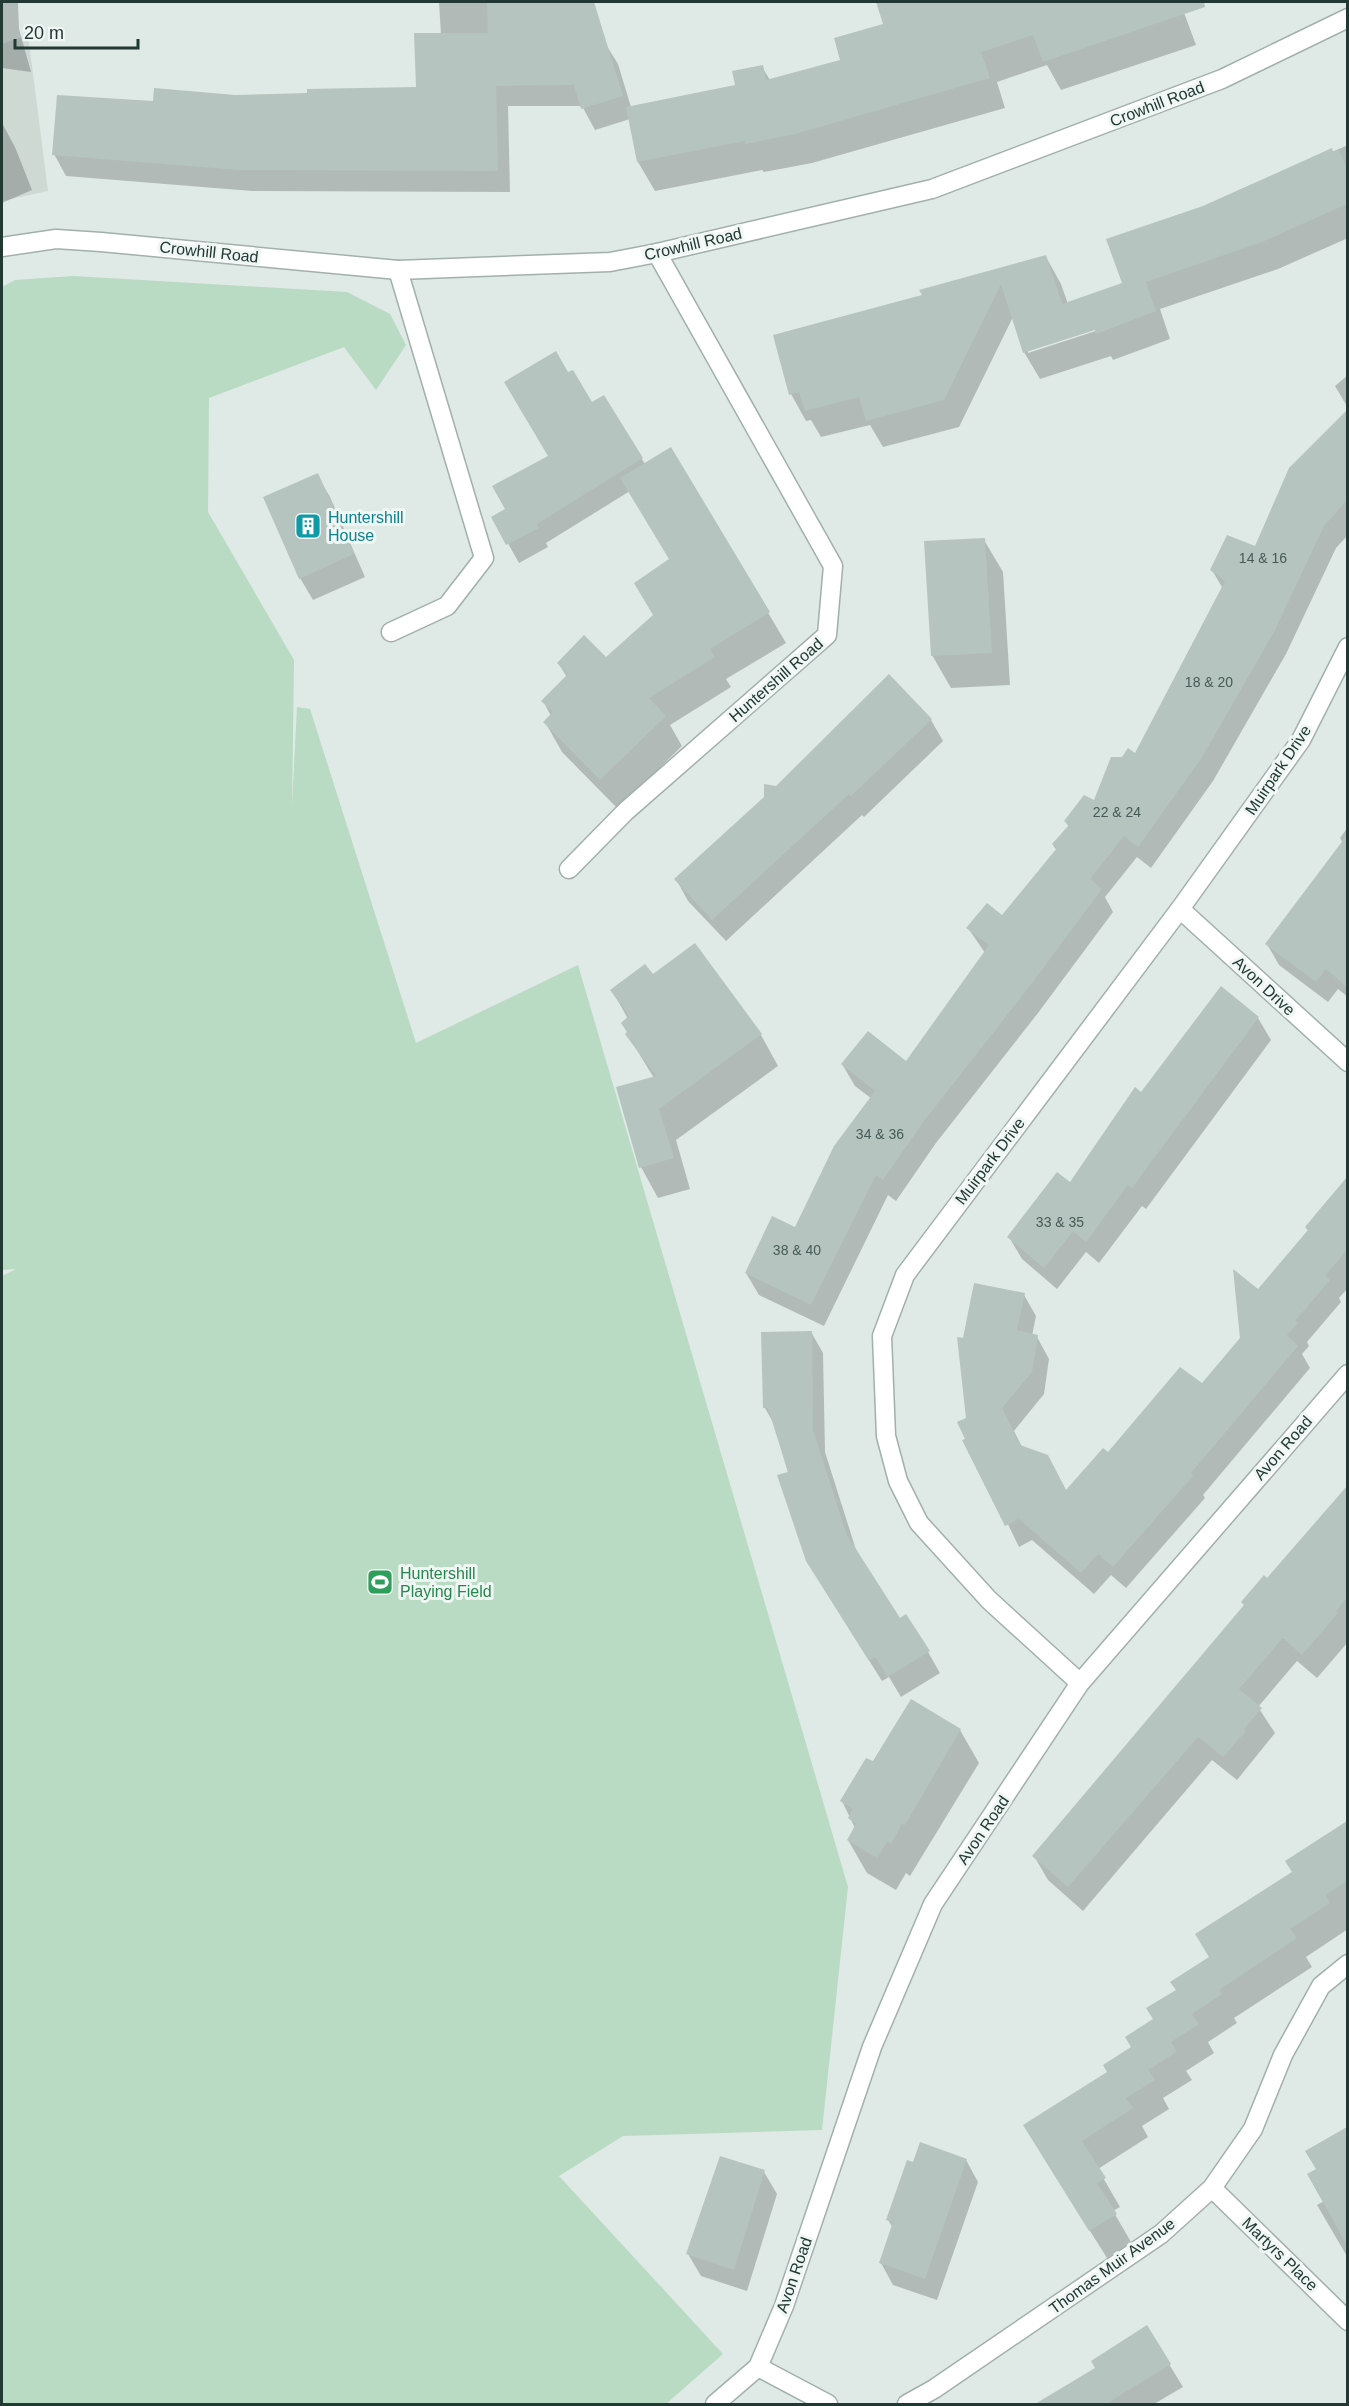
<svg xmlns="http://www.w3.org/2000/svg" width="1349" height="2406" viewBox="0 0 1349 2406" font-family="Arial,sans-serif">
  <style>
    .built { fill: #ced9d4 }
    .green { fill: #b9dac3 }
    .shadow { fill: #0003; fill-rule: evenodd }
    .building { fill: #b5c4be }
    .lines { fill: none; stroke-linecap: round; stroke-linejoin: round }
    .service-casing { stroke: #a2b0ac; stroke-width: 21 }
    .minor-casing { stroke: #a2b0ac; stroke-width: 21 }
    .tertiary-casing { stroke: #a2b0ac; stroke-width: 21 }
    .service { stroke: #fff; stroke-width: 18 }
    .minor { stroke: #fff; stroke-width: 18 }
    .tertiary { stroke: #fff; stroke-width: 18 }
    .labels { text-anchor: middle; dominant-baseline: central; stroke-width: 6; stroke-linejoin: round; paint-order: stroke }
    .number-label { font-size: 14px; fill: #465b56 }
    .street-label { font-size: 16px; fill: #213833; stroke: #eff6f3 }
    .culture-label { font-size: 16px; fill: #0d838f; stroke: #eff6f3; text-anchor: start }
    .leisure-label { font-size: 16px; fill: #27864d; stroke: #eff6f3; text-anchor: start }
  </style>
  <rect width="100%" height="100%" fill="#dfe9e5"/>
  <polygon class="built" points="28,35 48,191 2,201 2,44"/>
  <polygon class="green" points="73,276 347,292 390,314 406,345 376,390 344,347 209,398 208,512 294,660 292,807 297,707 310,709 416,1043 578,965 848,1887 822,2130 623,2136 559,2176 723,2354 666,2404 2,2404 2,1276 16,1269 2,1270 2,287 15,280"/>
  <g class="shadow">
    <polygon points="2,2 18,3 19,29 31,72 2,68"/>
    <polygon points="439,2 549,2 551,60 605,43 618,64 631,107 737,87 762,67 770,80 842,61 885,26 878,2 925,2 928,11 960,2 1180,2 1196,45 1061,90 1047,65 997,82 1005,108 812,163 764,172 762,170 655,191 638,162 630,119 595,130 582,106 508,106 510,192 252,191 66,176 54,154 155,102 417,89 441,35"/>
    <polygon points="2,123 15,147 32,190 2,203"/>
    <path d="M1348,145V238L1278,269L1160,309L1170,339L1113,360L1111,356L1040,379L1024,352L1013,317L959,427L883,447L870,425L821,437L811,420L806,421L791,394L924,296L1046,257L1061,284L1068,304L1124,283L1204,207ZM1101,326L1102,329L1028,353V349Z"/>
    <polygon points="568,374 592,404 603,397 645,464 671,449 786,643 726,679 731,687 670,725 682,746 618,809 562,752 545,722 551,716 543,701 567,677 558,663 606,659 655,616 670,560 630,491 546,543 548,547 519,563 493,517 507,510 550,456"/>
    <polygon points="1348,375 1348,408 1335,386"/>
    <polygon points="1348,412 1348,535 1336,548 1286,654 1213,781 1151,868 1137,857 1105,897 1113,912 1038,1013 936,1143 896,1201 888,1195 824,1326 759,1295 746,1273 795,1229 872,1099 855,1086 842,1064 906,1063 985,953 968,928 1002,917 1057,851 1053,845 1069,827 1065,821 1095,803 1135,755 1223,589 1212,570 1256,548 1291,469"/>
    <polygon points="317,475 330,497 365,577 313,600 300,578"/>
    <polygon points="984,540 1003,572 1010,685 951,688 932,655"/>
    <polygon points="931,720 943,741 864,817 862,815 726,941 688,901 676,879 776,787"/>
    <polygon points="1348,827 1348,997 1338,989 1328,1002 1279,965 1267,944 1343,843 1340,838"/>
    <polygon points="695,945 761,1035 778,1066 676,1140 690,1189 658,1198 641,1167 654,1078 627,1034 628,1019 612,990 652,976"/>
    <polygon points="1258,1018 1271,1040 1146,1209 1142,1206 1099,1263 1086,1252 1057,1289 1022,1259 1009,1237 1070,1184 1141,1094"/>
    <polygon points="1348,1177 1348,1288 1339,1298 1341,1302 1307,1342 1309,1346 1302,1354 1310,1368 1203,1495 1205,1498 1126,1588 1111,1575 1094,1594 1032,1540 1019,1547 967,1440 964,1339 1024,1295 1036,1316 1032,1336 1037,1337 1049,1359 1044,1394 1014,1431 1022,1447 1047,1457 1067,1492 1108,1454 1202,1385 1242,1339 1258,1291 1309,1231 1306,1228 1316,1214"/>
    <polygon points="811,1332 823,1353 825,1452 857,1553 899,1620 928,1652 940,1673 901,1697 889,1677 882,1681 820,1582 774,1424 765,1408"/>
    <polygon points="1348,1487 1348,1642 1317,1678 1297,1661 1258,1707 1275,1733 1237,1780 1212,1760 1083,1911 1048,1880 1034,1856"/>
    <polygon points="960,1730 979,1763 910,1876 906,1873 896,1890 867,1873 848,1840 855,1828 842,1801 873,1763"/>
    <polygon points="1348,1823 1348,1929 1306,1957 1312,1967 1234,2018 1237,2023 1208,2042 1214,2053 1186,2071 1192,2080 1163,2098 1169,2109 1142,2126 1148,2137 1098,2169 1120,2207 1113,2211 1131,2242 1107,2258 1041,2153 1133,2048 1177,1991 1294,1873 1287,1861"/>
    <polygon points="1348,2129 1348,2258 1317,2205 1324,2201 1318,2170 1307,2151"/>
    <polygon points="966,2160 978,2182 937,2300 893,2285 881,2263 893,2228 888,2220 914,2164"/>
    <polygon points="764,2172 777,2194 747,2291 701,2276 688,2254"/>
    <polygon points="1147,2328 1183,2387 1154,2404 1043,2404 1097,2368"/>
  </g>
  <g class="building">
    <polygon points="487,2 594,2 623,96 581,109 574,85 496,86 498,171 239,170 52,155 57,95 153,101 154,88 235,95 307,93 307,89 416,87 414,33 488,33"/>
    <polygon points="876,2 1204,2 1205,7 1043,62 1033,35 981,52 990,78 795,134 745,144 745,141 637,162 626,107 735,85 732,71 763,65 766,80 840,60 834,38 883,24"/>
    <polygon points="1332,148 1333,152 1339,150 1347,169 1347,204 1262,242 1146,282 1156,311 1096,334 1095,330 1023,353 1001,284 944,400 866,421 859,397 805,411 799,392 789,395 773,335 922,295 919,290 1046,255 1062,304 1122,283 1106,239 1203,206"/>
    <polygon points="556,351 568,372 573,370 592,402 604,395 643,458 537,524 539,528 506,545 491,517 505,509 492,486 548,456 504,382"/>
    <polygon points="1347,410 1347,500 1324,526 1274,632 1201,759 1138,847 1124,836 1090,879 1102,889 1026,991 924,1121 883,1180 876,1175 811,1305 745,1273 772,1216 795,1227 834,1146 875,1091 841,1064 868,1031 906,1061 989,945 966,928 987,903 1002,915 1057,848 1052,844 1069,825 1064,821 1084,795 1094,800 1111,757 1122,757 1128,748 1135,753 1225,581 1210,570 1227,535 1255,546 1289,468"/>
    <polygon points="671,447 770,612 710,649 715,657 649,698 666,716 600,780 543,722 553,712 541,701 568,674 557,663 584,635 606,657 653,615 634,583 669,559 620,478"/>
    <polygon points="318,473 354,554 299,579 263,497"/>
    <polygon points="985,538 992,653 931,656 924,541"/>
    <polygon points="889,674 932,719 851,796 849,794 712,920 674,879 764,797 764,784 776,786"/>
    <polygon points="1347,835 1347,987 1326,969 1316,982 1265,944"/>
    <polygon points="695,943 762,1034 659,1109 674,1158 639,1168 616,1087 656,1076 625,1034 627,1032 621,1023 629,1016 610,990 645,964 653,974"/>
    <polygon points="1221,986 1259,1017 1132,1188 1128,1185 1086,1242 1073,1231 1044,1268 1007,1237 1057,1172 1070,1182 1135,1087 1141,1092"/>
    <polygon points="1347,1177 1347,1250 1325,1276 1330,1280 1295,1321 1298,1323 1287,1335 1298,1346 1191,1473 1193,1476 1113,1567 1098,1554 1081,1573 1019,1519 1005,1526 962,1440 965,1439 957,1422 966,1418 957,1337 963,1338 974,1283 1025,1293 1017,1330 1038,1335 1032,1372 1002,1408 1020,1445 1048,1455 1066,1490 1103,1448 1108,1452 1180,1367 1202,1383 1240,1338 1233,1269 1258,1289 1308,1230 1305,1227"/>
    <polygon points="812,1331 813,1430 847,1535 900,1618 906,1614 930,1651 888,1677 875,1657 869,1661 806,1561 777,1475 788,1472 768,1408 763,1408 761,1332"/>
    <polygon points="1347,1486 1347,1598 1336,1611 1338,1613 1302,1655 1283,1638 1239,1689 1262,1708 1244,1729 1246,1731 1223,1757 1198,1737 1068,1887 1032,1856 1244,1605 1241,1602 1264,1575 1267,1578"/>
    <polygon points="911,1699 961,1729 905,1825 902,1824 891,1844 887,1842 877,1858 847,1840 856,1824 848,1818 853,1809 840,1801 866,1758 873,1761"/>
    <polygon points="1347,1821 1347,1881 1326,1895 1330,1903 1290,1929 1297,1938 1219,1990 1222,1994 1192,2014 1199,2024 1171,2042 1177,2052 1148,2070 1155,2080 1126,2098 1133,2108 1082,2141 1106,2178 1097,2183 1117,2214 1089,2231 1023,2125 1107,2072 1103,2065 1131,2047 1125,2037 1153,2019 1146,2008 1176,1990 1170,1982 1209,1957 1195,1934 1292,1872 1285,1861"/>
    <polygon points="1347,2127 1347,2245 1307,2174 1316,2169 1305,2151"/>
    <polygon points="920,2142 967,2159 925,2279 879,2263 893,2222 886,2220 907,2160 913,2162"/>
    <polygon points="720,2156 765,2170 734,2270 686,2254"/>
    <polygon points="1147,2325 1171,2364 1106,2404 1035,2404 1095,2368 1091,2361"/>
  </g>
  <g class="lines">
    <defs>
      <polyline id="service" points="391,632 447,606 484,558 398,270"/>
      <g id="minor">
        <polyline points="569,869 626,811 827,635 833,566 657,253"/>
        <polyline points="1180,909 1348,1062"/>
        <polyline points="1080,1683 989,1600 919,1523 898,1481 886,1436 882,1336 905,1275 1180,909 1301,740 1348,647"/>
        <polyline points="1212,2188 1348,2321"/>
        <polyline points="758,2367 828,2404"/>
        <polyline points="715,2404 758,2367 784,2306 872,2047 933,1904 1080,1683 1348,1374"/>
        <polyline points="907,2404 934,2389 1161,2234 1212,2188 1253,2129 1283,2055 1321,1986 1348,1964"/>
      </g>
      <polyline id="tertiary" points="2,247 56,239 101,242 398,270 610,262 657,253 932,189 1222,79 1348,18"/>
    </defs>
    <use href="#service" class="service-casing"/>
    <use href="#minor" class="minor-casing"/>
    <use href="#tertiary" class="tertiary-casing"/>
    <use href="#service" class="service"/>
    <use href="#minor" class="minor"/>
    <use href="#tertiary" class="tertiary"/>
  </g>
  <defs>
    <symbol id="building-square" viewBox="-11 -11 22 22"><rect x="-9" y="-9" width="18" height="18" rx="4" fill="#0f9aa8" stroke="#eff6f3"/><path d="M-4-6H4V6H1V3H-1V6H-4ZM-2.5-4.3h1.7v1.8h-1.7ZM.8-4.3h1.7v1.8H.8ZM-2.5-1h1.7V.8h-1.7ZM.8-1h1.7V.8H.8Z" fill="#fff"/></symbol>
    <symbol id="stadium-square" viewBox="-11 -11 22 22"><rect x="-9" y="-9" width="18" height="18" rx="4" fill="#2e9e5b" stroke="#eff6f3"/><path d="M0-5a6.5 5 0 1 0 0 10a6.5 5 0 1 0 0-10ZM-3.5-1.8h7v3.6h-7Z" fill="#fff"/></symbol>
  </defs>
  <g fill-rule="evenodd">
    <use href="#building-square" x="293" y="511" width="30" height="30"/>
    <use href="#stadium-square" x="365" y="1567" width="30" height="30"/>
  </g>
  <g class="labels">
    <g class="number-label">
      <text x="1263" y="558">14 &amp; 16</text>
      <text x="1209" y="682">18 &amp; 20</text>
      <text x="1117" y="812">22 &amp; 24</text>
      <text x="880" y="1134">34 &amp; 36</text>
      <text x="1060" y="1222">33 &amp; 35</text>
      <text x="797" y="1250">38 &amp; 40</text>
    </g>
    <g class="street-label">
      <text transform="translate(1157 104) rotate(-21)">Crowhill Road</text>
      <text transform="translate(693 244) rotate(-13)">Crowhill Road</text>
      <text transform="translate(209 252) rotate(6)">Crowhill Road</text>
      <text transform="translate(776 680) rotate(-41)">Huntershill Road</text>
      <text transform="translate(1278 770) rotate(-56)">Muirpark Drive</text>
      <text transform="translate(1264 986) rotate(43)">Avon Drive</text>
      <text transform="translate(990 1161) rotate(-53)">Muirpark Drive</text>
      <text transform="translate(1283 1448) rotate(-49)">Avon Road</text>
      <text transform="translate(983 1830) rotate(-56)">Avon Road</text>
      <text transform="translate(1280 2254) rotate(44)">Martyrs Place</text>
      <text transform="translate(1112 2266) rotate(-36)">Thomas Muir Avenue</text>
      <text transform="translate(794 2275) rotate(-71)">Avon Road</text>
    </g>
    <g class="culture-label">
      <text x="328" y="517">Huntershill<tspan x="328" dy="18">House</tspan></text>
    </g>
    <g class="leisure-label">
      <text x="400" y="1573">Huntershill<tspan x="400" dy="18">Playing Field</tspan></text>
    </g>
  </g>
  <rect width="1349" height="2406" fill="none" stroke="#213833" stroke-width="6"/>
  <path d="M15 39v9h123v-9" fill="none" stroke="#213833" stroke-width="3"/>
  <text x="24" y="39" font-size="18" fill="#213833" stroke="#eff6f3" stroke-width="4.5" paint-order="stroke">20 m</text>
</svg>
